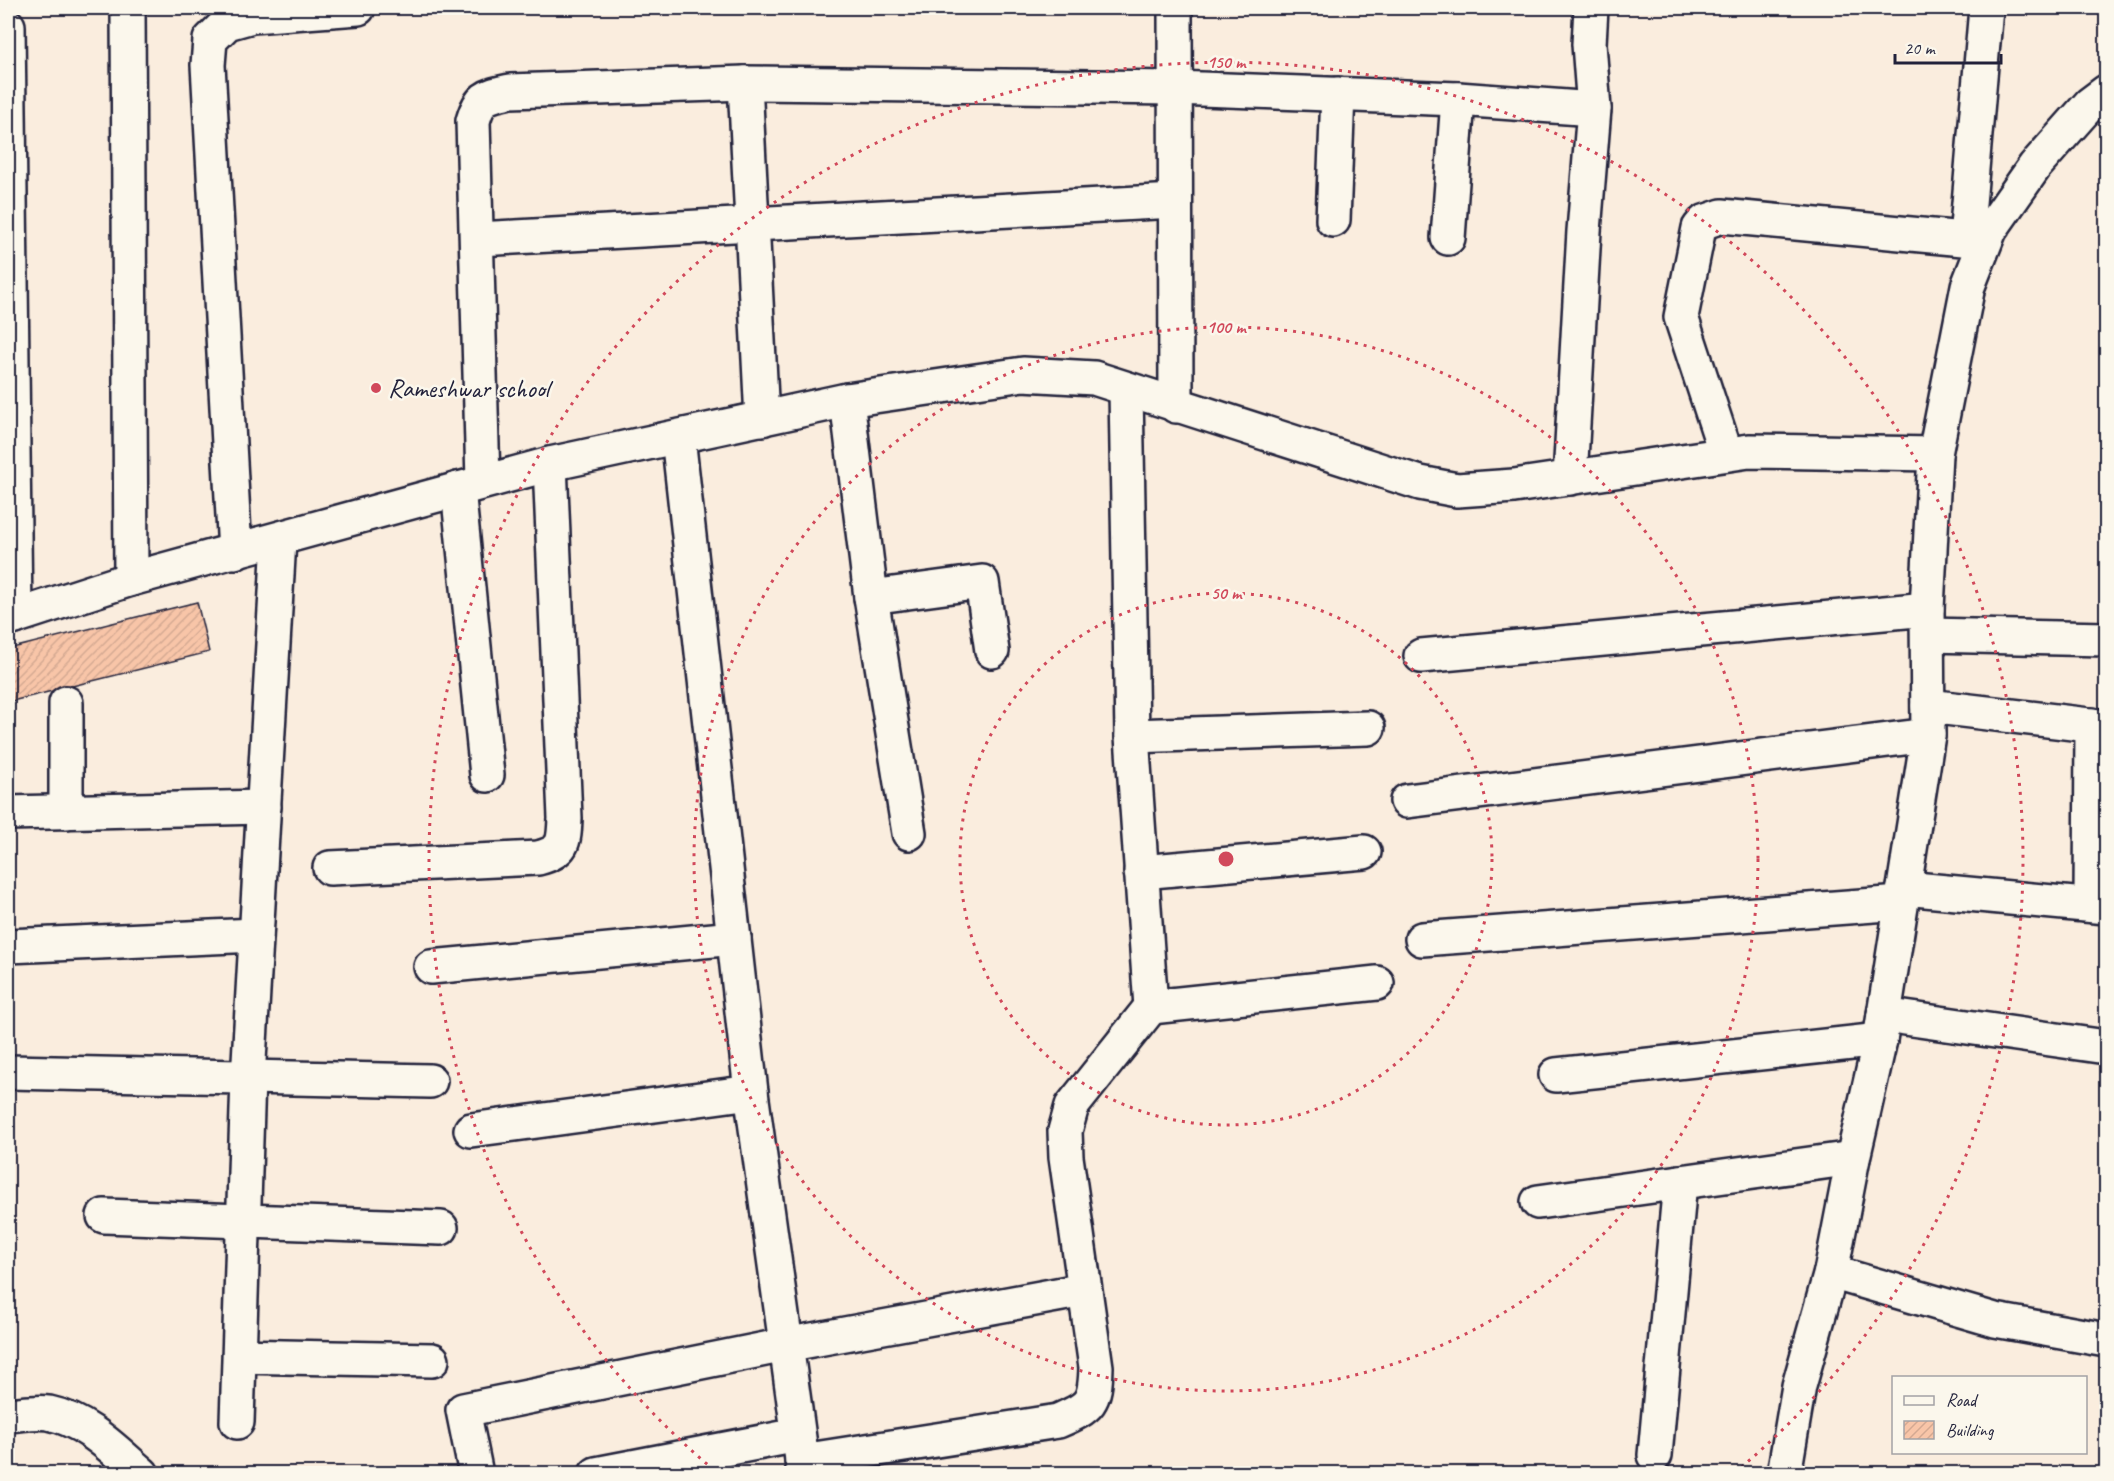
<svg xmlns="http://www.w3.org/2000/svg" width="2114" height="1481" viewBox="0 0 2114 1481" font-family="Caveat,sans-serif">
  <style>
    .building { fill: url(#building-hatch); stroke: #22223b; stroke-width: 1.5 }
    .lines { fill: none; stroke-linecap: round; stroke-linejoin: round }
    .minor-casing { stroke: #22223b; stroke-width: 38 }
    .minor { stroke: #fbf7ec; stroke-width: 33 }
    .ring { fill: none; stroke: #d1495b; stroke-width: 3; stroke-dasharray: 3 6 }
    .poi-dot { fill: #d1495b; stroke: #fbf7ec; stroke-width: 2 }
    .labels { text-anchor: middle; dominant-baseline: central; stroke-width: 5; stroke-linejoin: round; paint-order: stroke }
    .poi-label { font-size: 26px; fill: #22223b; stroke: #fbf7ec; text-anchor: start }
    .centre { fill: #d1495b; stroke: #fbf7ec; stroke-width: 3 }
    .ring-label { font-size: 18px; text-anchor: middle; font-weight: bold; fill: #d1495b; stroke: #fbf7ec; stroke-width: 5; stroke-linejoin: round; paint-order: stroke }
  </style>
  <defs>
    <pattern id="building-hatch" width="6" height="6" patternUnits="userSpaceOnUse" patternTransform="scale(1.5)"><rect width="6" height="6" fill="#f8c5a8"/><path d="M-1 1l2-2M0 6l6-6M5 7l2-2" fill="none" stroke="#d4a992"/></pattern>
  </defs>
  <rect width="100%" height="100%" fill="#faedde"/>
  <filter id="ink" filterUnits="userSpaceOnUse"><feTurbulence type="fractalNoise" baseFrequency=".0167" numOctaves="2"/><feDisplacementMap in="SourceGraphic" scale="12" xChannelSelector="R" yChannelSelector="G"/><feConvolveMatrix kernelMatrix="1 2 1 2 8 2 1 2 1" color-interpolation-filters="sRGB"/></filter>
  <g filter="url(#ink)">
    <polygon class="building" points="197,602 209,652 8,702 8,649"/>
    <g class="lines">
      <defs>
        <g id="minor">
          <polyline points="128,8 131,579"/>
          <polyline points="1175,8 1176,406"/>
          <polyline points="8,26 15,617"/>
          <polyline points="745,83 762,419"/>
          <polyline points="1333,220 1338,94"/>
          <polyline points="1448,238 1458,99"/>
          <polyline points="1966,238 1986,8"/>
          <polyline points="478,239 1175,201"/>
          <polyline points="1126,390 1132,736 1368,728"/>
          <polyline points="847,400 871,597 982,582 992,651"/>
          <polyline points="678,437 751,1092 804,1474"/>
          <polyline points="1726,454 1681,317 1699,228 1704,222 1722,216 1984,241"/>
          <polyline points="1570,478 1584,231 1594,109 1589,44 1591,8"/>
          <path d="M483,481L473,121C480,96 487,96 510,91L745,83L1175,88L1458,99L1594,109"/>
          <polyline points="458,489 487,775"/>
          <polyline points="235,552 208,65 210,40 227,23 252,16 358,8"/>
          <polyline points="871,597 909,833"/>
          <polyline points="8,619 131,579 550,464 847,400 1023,374 1094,378 1420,483 1457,490 1514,486 1749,451 1935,454"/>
          <polyline points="1928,635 2106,639"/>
          <polyline points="1421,656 1927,609"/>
          <polyline points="1928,706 2106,727"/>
          <polyline points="1132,736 1151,1007 1377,983"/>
          <polyline points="1407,801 1928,735"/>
          <polyline points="66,812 66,703"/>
          <polyline points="8,813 264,807"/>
          <path d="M330,868L538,858C564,851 564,843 565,818L550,464"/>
          <polyline points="1141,872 1364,852"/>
          <polyline points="1904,888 2106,907"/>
          <polyline points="2091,905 2092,725"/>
          <polyline points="1422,939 1901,903"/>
          <polyline points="8,946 256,935"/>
          <polyline points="431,967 734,938"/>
          <polyline points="1884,1015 2106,1047"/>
          <polyline points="8,1072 430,1081"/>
          <polyline points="1556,1075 1880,1040"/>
          <polyline points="471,1130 751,1092"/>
          <polyline points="1538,1202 1853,1158"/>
          <polyline points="104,1216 441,1228"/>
          <polyline points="1831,1272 1995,1320 2106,1340"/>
          <polyline points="240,1356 432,1360"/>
          <path d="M8,1415C21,1414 37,1411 49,1413C87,1421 114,1450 142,1474"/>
          <polyline points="237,1422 248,1078 279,540"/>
          <polyline points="1655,1455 1680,1182"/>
          <path d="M802,1461L1058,1421C1091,1407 1095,1403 1096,1367L1066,1157L1065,1131L1072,1106L1151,1007"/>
          <polyline points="476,1474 463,1410 785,1345 1084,1290"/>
          <polyline points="596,1474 798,1435"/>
          <polyline points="1784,1474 1799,1386 1831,1272 1853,1158 1880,1040 1928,735 1927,609 1935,454 1968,286 1990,230 2035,166 2090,104 2106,92"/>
        </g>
      </defs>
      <use href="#minor" class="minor-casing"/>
      <use href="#minor" class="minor"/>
    </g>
  </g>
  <g class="ring">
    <circle cx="1226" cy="859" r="266"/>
    <circle cx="1226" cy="859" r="532"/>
    <path d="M714 1470A797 797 0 1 1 1738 1470"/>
  </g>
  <circle class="poi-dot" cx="376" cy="388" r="6"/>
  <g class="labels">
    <g class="poi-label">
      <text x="388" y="388">Rameshwar school</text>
    </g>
  </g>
  <circle cx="1226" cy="859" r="9" class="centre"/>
  <g class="ring-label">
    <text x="1226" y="68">150 m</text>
    <text x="1226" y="333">100 m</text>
    <text x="1226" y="599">50 m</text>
  </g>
  <rect width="2114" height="1481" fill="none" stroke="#fbf7ec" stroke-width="30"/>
  <rect x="15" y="15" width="2084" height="1451" fill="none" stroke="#22223b" stroke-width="2" filter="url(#ink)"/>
  <rect x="1892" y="1376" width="195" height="78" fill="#fbf7ec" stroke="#a4a2a5" stroke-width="1.5"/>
  <rect x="1904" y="1396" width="30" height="9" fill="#fbf7ec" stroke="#a4a2a5" stroke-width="1.5"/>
  <text x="1946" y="1406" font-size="18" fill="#22223b">Road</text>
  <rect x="1904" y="1421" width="30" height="18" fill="url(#building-hatch)" stroke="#a4a2a5" stroke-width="1.5"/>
  <text x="1946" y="1436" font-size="18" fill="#22223b">Building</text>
  <path d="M1895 54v9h106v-9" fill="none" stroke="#22223b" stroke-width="3"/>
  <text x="1904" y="54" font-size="18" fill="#22223b" stroke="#fbf7ec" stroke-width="4.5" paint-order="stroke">20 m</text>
</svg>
